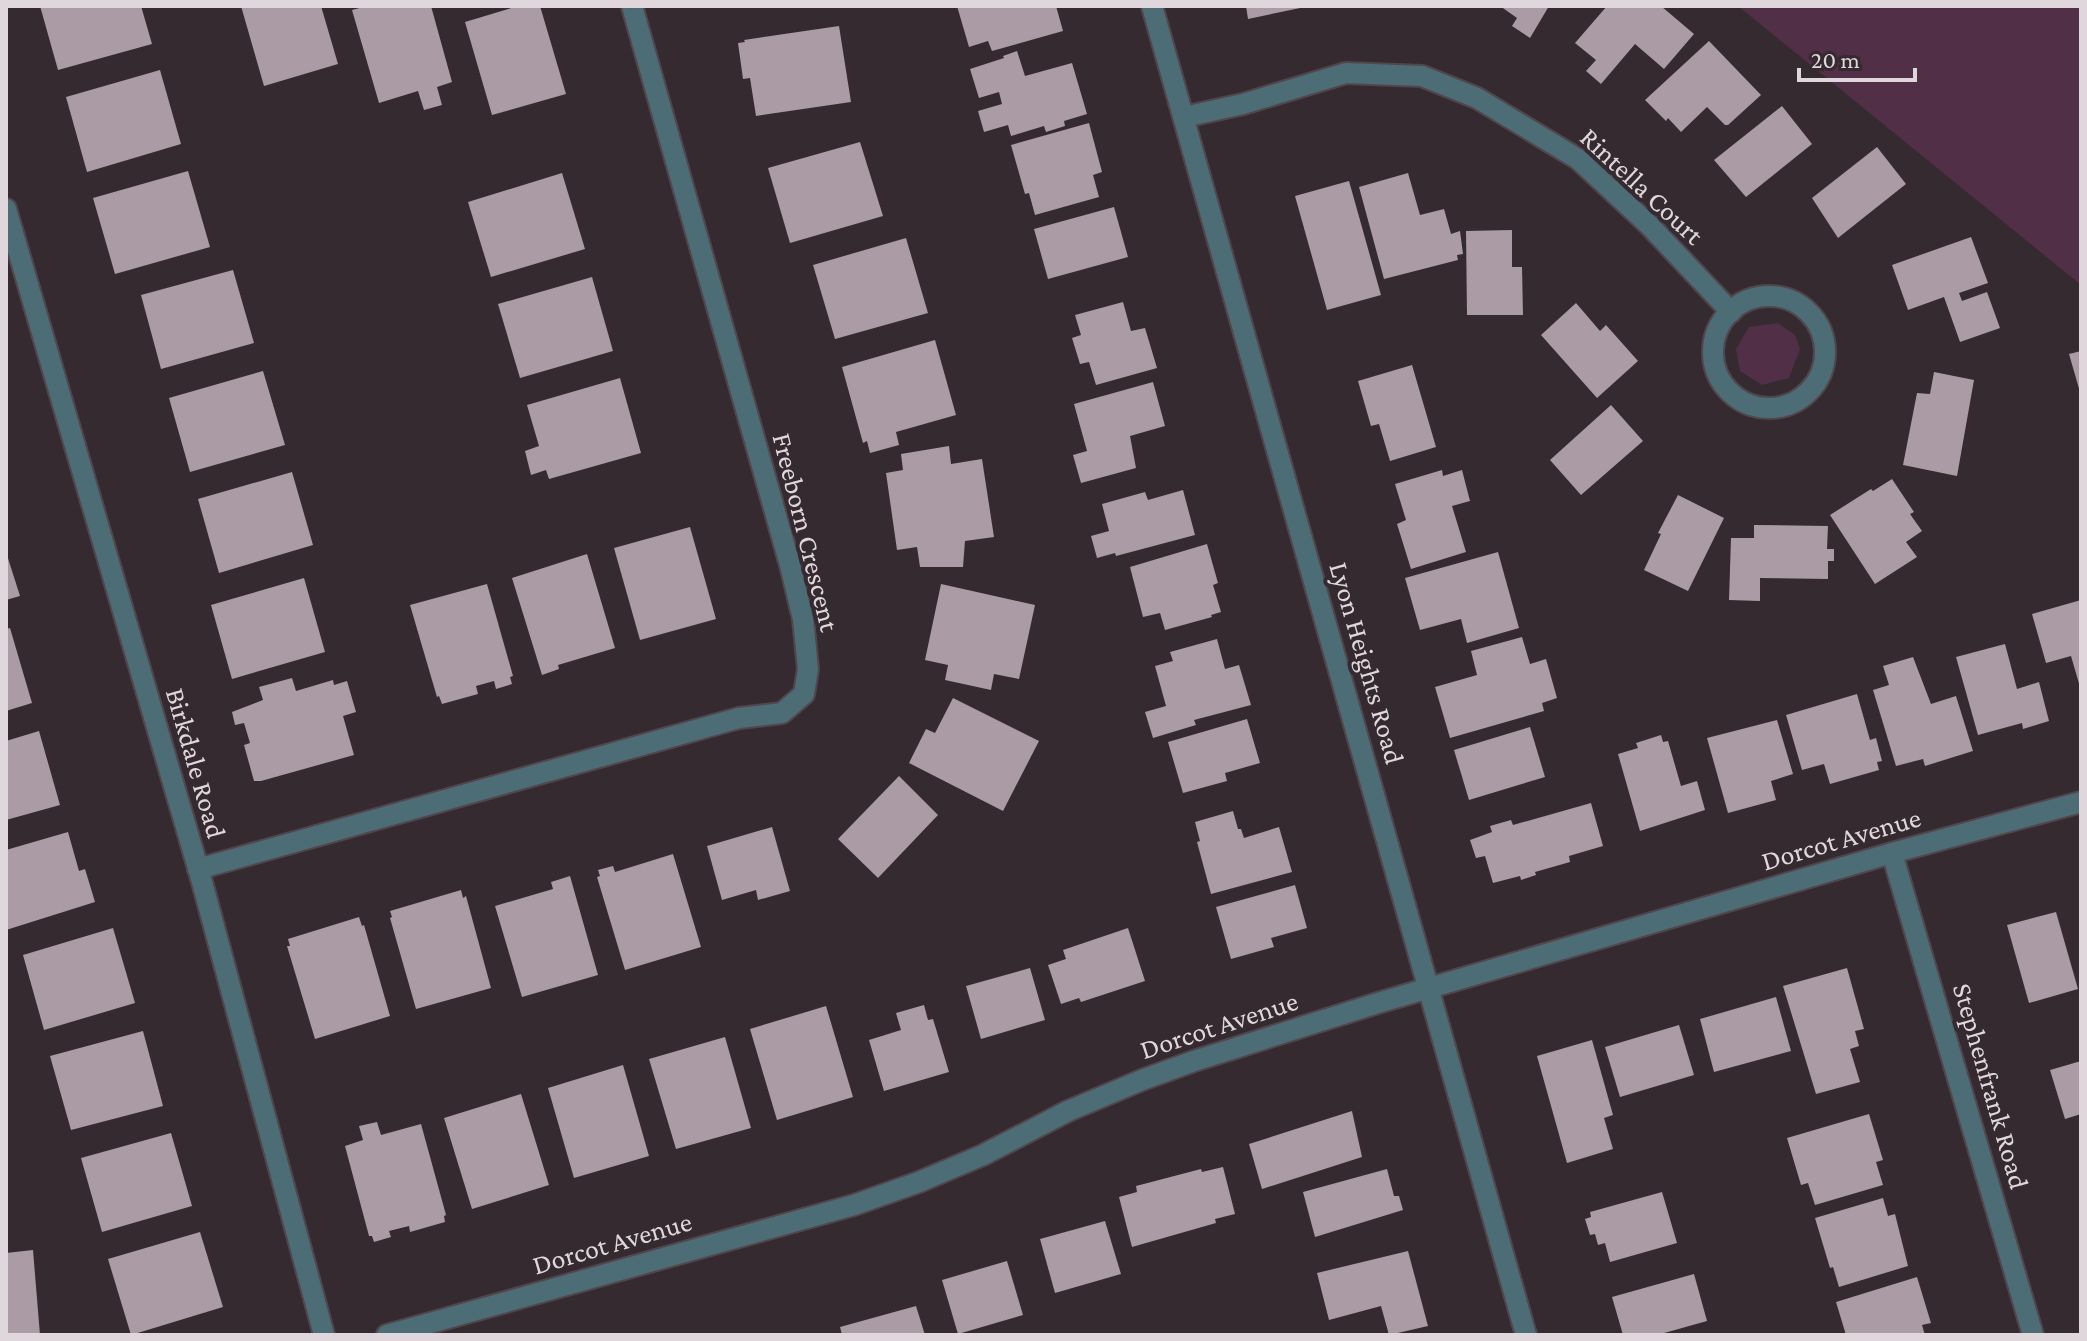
<svg xmlns="http://www.w3.org/2000/svg" width="2087" height="1341" viewBox="0 0 2087 1341" font-family="'Crimson Pro',serif">
  <style>
    .green { fill: #512f46 }
    .building { fill: #aa9ba4 }
    .lines { fill: none; stroke-linecap: round; stroke-linejoin: round }
    .minor-casing { stroke: #51464c; stroke-width: 24 }
    .minor { stroke: #4c6c76; stroke-width: 20 }
    .labels { text-anchor: middle; dominant-baseline: central; stroke-width: 8; stroke-linejoin: round; paint-order: stroke }
    .street-label { font-size: 28px; fill: #dfd7dc; stroke: #362a31 }
  </style>
  <rect width="100%" height="100%" fill="#362a31"/>
  <g class="green">
    <polygon points="1738,6 2081,6 2081,285"/>
    <polygon points="1778,323 1795,335 1800,349 1789,378 1762,385 1740,371 1736,349 1749,327"/>
  </g>
  <g class="building">
    <polygon points="40,6 141,6 152,44 58,70"/>
    <polygon points="241,6 321,6 338,64 264,86"/>
    <polygon points="367,6 431,6 452,82 437,87 442,105 424,110 418,91 379,103 352,10"/>
    <polygon points="518,6 540,6 566,94 492,115 465,22"/>
    <polygon points="957,6 1056,6 1063,31 992,51 988,41 969,47"/>
    <polygon points="1246,6 1305,6 1305,7 1248,19"/>
    <polygon points="1500,6 1549,6 1530,38 1512,26 1517,18"/>
    <polygon points="1607,6 1661,6 1694,34 1664,69 1635,44 1601,84 1586,71 1596,60 1575,43"/>
    <polygon points="839,26 851,102 756,116 750,78 743,79 738,43 745,42 744,40"/>
    <polygon points="1709,41 1761,95 1728,125 1725,125 1707,107 1681,132 1668,118 1666,121 1645,100"/>
    <polygon points="1017,51 1025,76 1072,63 1087,114 1064,121 1065,126 1046,132 1044,126 1011,136 1008,125 984,132 978,111 1002,104 999,92 979,98 970,69 1004,58 1003,56"/>
    <polygon points="160,70 181,144 87,172 66,97"/>
    <polygon points="1782,106 1812,144 1746,197 1714,160"/>
    <polygon points="1089,123 1102,172 1093,175 1099,197 1035,215 1029,193 1025,194 1011,145"/>
    <polygon points="860,142 883,216 790,243 768,168"/>
    <polygon points="1877,147 1906,184 1838,238 1812,198"/>
    <polygon points="188,171 210,247 115,274 93,198"/>
    <polygon points="562,173 585,249 491,277 468,202"/>
    <polygon points="1408,173 1420,215 1444,209 1451,234 1460,231 1463,254 1457,255 1458,260 1384,279 1359,187"/>
    <polygon points="1349,181 1381,295 1327,310 1295,196"/>
    <polygon points="1114,207 1128,257 1048,279 1034,229"/>
    <polygon points="1512,230 1512,267 1522,267 1523,315 1467,315 1466,231"/>
    <polygon points="1971,237 1988,283 1959,293 1962,301 1987,292 2000,328 1960,342 1944,297 1908,310 1892,265"/>
    <polygon points="906,238 928,313 835,339 813,265"/>
    <polygon points="233,270 254,343 161,369 141,295"/>
    <polygon points="592,277 613,351 520,378 498,304"/>
    <polygon points="1123,302 1131,331 1145,328 1157,368 1096,385 1089,362 1080,364 1072,338 1081,335 1075,315"/>
    <polygon points="1576,303 1600,331 1606,325 1638,361 1597,398 1541,335"/>
    <polygon points="935,340 956,415 896,432 899,445 870,453 867,441 863,443 842,367"/>
    <polygon points="2081,351 2081,392 2080,392 2069,354"/>
    <polygon points="1412,365 1436,447 1390,461 1379,424 1371,426 1358,381"/>
    <polygon points="263,371 285,445 190,472 169,398"/>
    <polygon points="1934,372 1974,380 1957,476 1903,465 1917,393 1930,394"/>
    <polygon points="620,378 641,453 549,479 546,470 531,475 525,451 539,446 527,405"/>
    <polygon points="1153,382 1165,426 1130,436 1136,468 1081,483 1073,455 1087,451 1074,404"/>
    <polygon points="1611,405 1643,441 1581,495 1550,460"/>
    <polygon points="949,446 951,464 982,459 994,537 965,541 963,567 920,567 917,547 897,550 886,473 903,470 901,454"/>
    <polygon points="1442,470 1443,476 1462,470 1470,501 1452,506 1466,552 1411,569 1397,524 1406,520 1395,484"/>
    <polygon points="292,472 313,545 219,573 198,499"/>
    <polygon points="1892,479 1914,512 1910,514 1922,531 1906,542 1917,557 1875,584 1830,515 1871,489 1873,491"/>
    <polygon points="1183,490 1195,535 1116,556 1115,553 1097,558 1091,536 1109,531 1102,504 1145,492 1148,500"/>
    <polygon points="1678,495 1724,518 1688,591 1644,570 1661,534 1658,533"/>
    <polygon points="1754,525 1828,526 1827,549 1834,549 1834,561 1828,561 1828,579 1760,578 1760,601 1729,600 1731,538 1754,538"/>
    <polygon points="690,527 716,619 640,640 614,548"/>
    <polygon points="1207,544 1218,583 1213,585 1221,612 1211,615 1212,617 1165,630 1160,613 1143,617 1130,567"/>
    <polygon points="6,552 20,596 6,600"/>
    <polygon points="1498,552 1519,628 1467,643 1461,619 1420,630 1405,578"/>
    <polygon points="587,554 615,648 558,665 559,669 542,675 512,578"/>
    <polygon points="304,578 325,652 232,679 211,605"/>
    <polygon points="487,584 513,676 510,677 512,684 496,689 494,681 476,686 478,694 442,704 439,696 437,697 410,605"/>
    <polygon points="941,584 1035,605 1019,679 994,674 991,690 945,680 948,665 925,660"/>
    <polygon points="2081,600 2081,687 2080,687 2071,656 2046,663 2032,614"/>
    <polygon points="10,628 32,703 6,711 6,629"/>
    <polygon points="1522,637 1530,664 1546,659 1557,698 1542,703 1544,711 1450,738 1435,687 1477,675 1471,651"/>
    <polygon points="1217,639 1225,669 1239,665 1251,705 1194,720 1196,725 1153,738 1145,712 1166,706 1155,666 1173,661 1170,652"/>
    <polygon points="2005,644 2017,689 2039,682 2049,721 2023,729 2022,723 1978,735 1956,657"/>
    <polygon points="1913,657 1931,704 1956,696 1973,751 1925,766 1923,759 1896,766 1873,690 1889,685 1883,666"/>
    <polygon points="292,678 296,691 333,680 334,685 347,681 356,712 343,716 354,755 261,781 254,781 244,745 250,743 244,723 235,725 232,712 263,700 259,687"/>
    <polygon points="1857,694 1870,740 1876,738 1882,761 1877,762 1879,770 1830,784 1824,764 1802,770 1786,715"/>
    <polygon points="953,698 1039,741 1003,811 909,763 926,729 935,733"/>
    <polygon points="1247,719 1260,763 1225,773 1227,781 1183,793 1168,742"/>
    <polygon points="1777,720 1793,774 1771,781 1776,800 1728,813 1707,738"/>
    <polygon points="1530,727 1545,777 1469,800 1454,750"/>
    <polygon points="39,731 60,805 6,820 6,741"/>
    <polygon points="1661,735 1663,742 1668,741 1681,786 1697,781 1705,810 1640,831 1618,754 1638,748 1636,743"/>
    <polygon points="899,776 938,815 878,878 838,839"/>
    <polygon points="1591,803 1603,846 1569,856 1570,862 1535,872 1536,875 1521,880 1520,876 1493,883 1485,856 1476,858 1470,840 1492,832 1490,826 1511,820 1513,825"/>
    <polygon points="1233,811 1238,829 1241,829 1244,838 1279,827 1292,872 1211,894 1197,842 1200,841 1195,822"/>
    <polygon points="772,827 790,891 758,900 756,890 722,900 707,846"/>
    <polygon points="68,832 79,871 85,869 95,902 6,930 6,850"/>
    <polygon points="673,854 701,947 625,970 597,877 600,876 598,870 613,866 615,872"/>
    <polygon points="570,876 598,975 522,997 495,906 553,889 551,882"/>
    <polygon points="1295,885 1307,928 1271,938 1274,947 1231,959 1216,907"/>
    <polygon points="461,890 463,898 466,896 491,988 416,1009 390,918 392,917 390,911"/>
    <polygon points="2056,912 2078,989 2029,1003 2007,925"/>
    <polygon points="359,917 362,926 364,925 390,1016 315,1039 287,946 290,946 288,939"/>
    <polygon points="113,928 135,1003 44,1030 23,955"/>
    <polygon points="1128,928 1145,981 1081,1002 1079,998 1061,1004 1048,965 1066,959 1063,950"/>
    <polygon points="1030,968 1045,1020 981,1039 966,986"/>
    <polygon points="1847,968 1864,1029 1855,1031 1859,1046 1850,1049 1860,1082 1816,1094 1783,986"/>
    <polygon points="1776,997 1791,1051 1714,1072 1700,1019"/>
    <polygon points="924,1005 928,1020 933,1019 949,1072 884,1091 869,1040 901,1030 896,1013"/>
    <polygon points="826,1006 853,1097 777,1120 750,1029"/>
    <polygon points="1679,1025 1694,1075 1620,1097 1605,1047"/>
    <polygon points="143,1031 163,1106 71,1130 50,1056"/>
    <polygon points="725,1037 751,1128 676,1149 649,1059"/>
    <polygon points="1592,1040 1613,1115 1604,1118 1613,1149 1567,1163 1537,1056"/>
    <polygon points="2081,1061 2081,1114 2065,1119 2050,1070"/>
    <polygon points="623,1065 649,1156 574,1178 548,1088"/>
    <polygon points="521,1094 549,1185 472,1209 444,1118"/>
    <polygon points="1352,1111 1362,1157 1262,1189 1249,1144"/>
    <polygon points="1869,1114 1883,1160 1876,1162 1883,1185 1815,1205 1808,1183 1801,1185 1787,1138"/>
    <polygon points="377,1122 381,1135 421,1124 446,1215 444,1216 445,1222 410,1232 409,1226 389,1231 391,1237 374,1242 372,1236 369,1236 345,1146 363,1140 359,1126"/>
    <polygon points="171,1133 192,1206 102,1232 81,1158"/>
    <polygon points="1223,1167 1235,1214 1215,1219 1216,1223 1132,1247 1119,1197 1137,1192 1136,1186 1201,1169 1202,1172"/>
    <polygon points="1387,1169 1394,1196 1399,1196 1403,1210 1315,1237 1303,1192"/>
    <polygon points="1662,1192 1677,1243 1610,1262 1605,1243 1598,1245 1595,1234 1590,1235 1585,1219 1591,1217 1590,1212"/>
    <polygon points="1883,1198 1888,1216 1895,1214 1908,1266 1839,1287 1833,1267 1830,1268 1815,1218"/>
    <polygon points="1105,1221 1121,1274 1055,1293 1040,1239"/>
    <polygon points="200,1232 223,1307 131,1335 108,1259"/>
    <polygon points="33,1250 40,1335 6,1335 6,1253"/>
    <polygon points="1408,1251 1428,1326 1389,1335 1381,1306 1329,1320 1317,1273"/>
    <polygon points="1007,1261 1023,1315 958,1334 942,1280"/>
    <polygon points="1694,1274 1707,1321 1657,1335 1623,1335 1612,1297"/>
    <polygon points="1917,1277 1931,1323 1922,1325 1925,1335 1846,1335 1836,1302"/>
    <polygon points="916,1306 925,1335 842,1335 840,1327"/>
  </g>
  <g class="lines">
    <defs>
      <g id="minor">
        <polyline points="1152,6 1526,1335"/>
        <polyline points="1184,117 1243,104 1346,73 1422,76 1477,98 1578,159 1650,226 1731,312"/>
        <polyline points="6,209 202,882 324,1335"/>
        <circle cx="1769" cy="352" r="56"/>
        <polyline points="1892,853 2033,1335"/>
        <polyline points="198,869 739,718 782,713 804,694 808,669 803,619 790,565 632,6"/>
        <polyline points="387,1335 854,1205 919,1182 983,1155 1068,1111 1142,1080 1194,1061 1381,1002 1892,853 2081,802"/>
      </g>
    </defs>
    <use href="#minor" class="minor-casing"/>
    <use href="#minor" class="minor"/>
  </g>
  <g class="labels">
    <g class="street-label">
      <text transform="translate(1642 186) rotate(43)">Rintella Court</text>
      <text transform="translate(806 532) rotate(76)">Freeborn Crescent</text>
      <text transform="translate(1367 663) rotate(74)">Lyon Heights Road</text>
      <text transform="translate(196 763) rotate(74)">Birkdale Road</text>
      <text transform="translate(1841 839) rotate(-16)">Dorcot Avenue</text>
      <text transform="translate(1219 1025) rotate(-18)">Dorcot Avenue</text>
      <text transform="translate(1991 1086) rotate(74)">Stephenfrank Road</text>
      <text transform="translate(612 1243) rotate(-16)">Dorcot Avenue</text>
    </g>
  </g>
  <rect width="2087" height="1341" fill="none" stroke="#dfd7dc" stroke-width="16"/>
  <path d="M1799 68v12h116v-12" fill="none" stroke="#dfd7dc" stroke-width="4"/>
  <text x="1811" y="68" font-size="24" fill="#dfd7dc" stroke="#362a31" stroke-width="6" paint-order="stroke">20 m</text>
</svg>
